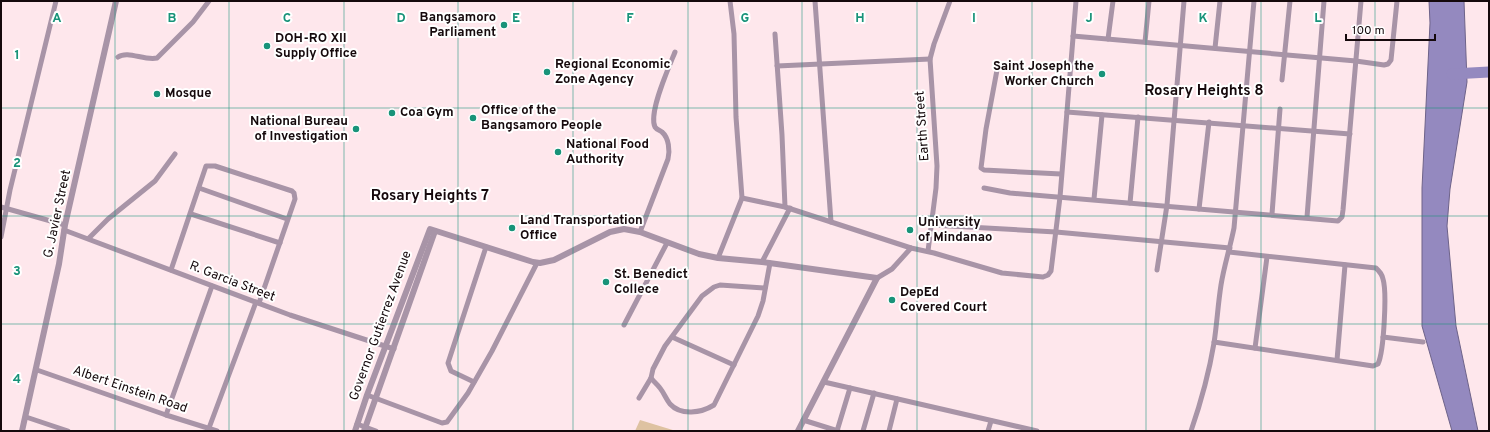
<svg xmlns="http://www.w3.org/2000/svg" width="1490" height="432" viewBox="0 0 1490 432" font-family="Overpass,sans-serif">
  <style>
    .green { fill: #dec2a1 }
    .water { fill: #9489bf; stroke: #6e6389 }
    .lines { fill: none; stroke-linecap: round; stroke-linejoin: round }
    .river { stroke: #9489bf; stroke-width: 11 }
    .minor { stroke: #a894a7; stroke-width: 5 }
    .tertiary { stroke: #a894a7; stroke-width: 6 }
    .grid { fill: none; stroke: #189379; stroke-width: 1; stroke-opacity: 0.55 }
    .poi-dot { fill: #189379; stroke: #fff; stroke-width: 1.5 }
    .labels { text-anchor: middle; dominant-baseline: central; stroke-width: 4; stroke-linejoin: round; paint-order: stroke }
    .poi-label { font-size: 13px; font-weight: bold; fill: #15090c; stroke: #fff; text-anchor: start }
    .street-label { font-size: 13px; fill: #15090c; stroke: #fff }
    .quarter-label { font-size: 15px; font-weight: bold; fill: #15090c; stroke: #fff }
    .grid-label { font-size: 13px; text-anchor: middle; font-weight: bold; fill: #189379; stroke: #fff; stroke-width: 4; stroke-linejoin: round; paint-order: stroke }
  </style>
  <rect width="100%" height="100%" fill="#fee7ec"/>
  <polygon class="green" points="640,420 676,431 635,431"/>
  <polygon class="water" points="1429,1 1464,1 1467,82 1450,189 1447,226 1456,326 1478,431 1452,431 1422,326 1422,188 1430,23"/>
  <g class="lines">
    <polyline class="river" points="1452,74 1489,72"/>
    <g class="minor">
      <polyline points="815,1 831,222"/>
      <polyline points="775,34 782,135 785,207"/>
      <polyline points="1073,36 1356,61 1384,65 1388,64 1391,60 1397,1"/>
      <polyline points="1108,39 1113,1"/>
      <polyline points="1145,42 1149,1"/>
      <polyline points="1215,48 1220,1"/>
      <path d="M118,57C128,50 144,61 157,58L193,22L209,1"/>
      <polyline points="777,66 930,59"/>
      <polyline points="997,70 986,129 981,168 984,170 1061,174"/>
      <polyline points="1282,80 1290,1"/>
      <polyline points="1067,112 1350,134"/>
      <polyline points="199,188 287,219"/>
      <polyline points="984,188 1010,193 1338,221 1342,217 1343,210 1361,1"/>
      <polyline points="742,198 785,207 911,248 934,253 1002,273 1043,277 1048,275 1051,271 1060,197 1076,1"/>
      <polyline points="1094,199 1102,115"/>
      <polyline points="1130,203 1138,117"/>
      <polyline points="1,207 65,225"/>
      <polyline points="1199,209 1209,122"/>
      <polyline points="191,214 280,243"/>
      <polyline points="1272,214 1280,109"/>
      <polyline points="1307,217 1324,1"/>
      <polyline points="932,225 1056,232 1230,248"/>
      <polyline points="64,230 290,315 394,349"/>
      <path d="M640,232L668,159C670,151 669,138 662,132C660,130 657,130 655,127C648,113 669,67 675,52"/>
      <polyline points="1,237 10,190 56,1"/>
      <polyline points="89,238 108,219 155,181 175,154"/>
      <polyline points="928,251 936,188 937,166 930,59 934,44 950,1"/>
      <polyline points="718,258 742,198 736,117 734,34 730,1"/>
      <polyline points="762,262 790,208"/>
      <polyline points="171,270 206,166 215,166 292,191 294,193 295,199 259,303"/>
      <polyline points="1157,270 1167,205 1184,1"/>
      <polyline points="877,278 892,269 911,248"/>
      <polyline points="624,325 667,243"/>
      <polyline points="672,337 734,365"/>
      <polyline points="1383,337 1423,342"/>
      <path d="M1214,342L1373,366L1378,364C1384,351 1387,292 1383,279C1382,274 1380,272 1376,268L1229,252"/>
      <polyline points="1255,348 1267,257"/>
      <polyline points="1337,360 1345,265"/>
      <polyline points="37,370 166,415 217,431"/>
      <path d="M651,378C654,382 657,384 660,388C664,393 666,399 670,404C681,416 701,413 714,405L758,316L763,301L770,263"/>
      <polyline points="474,382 451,371 448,363 486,247"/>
      <polyline points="824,382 1037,431"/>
      <polyline points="367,395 442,423 447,422 468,393 492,351 537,263"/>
      <polyline points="639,398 651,378 653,369 665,346 702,296 714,287 720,285 765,288"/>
      <polyline points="166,415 212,286"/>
      <polyline points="26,417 68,431"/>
      <polyline points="803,420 838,431"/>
      <polyline points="357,424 376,431"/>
      <polyline points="209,428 256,302"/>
      <polyline points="837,431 850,388"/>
      <polyline points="863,431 874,393"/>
      <polyline points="889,431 897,399"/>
      <polyline points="988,431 991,421"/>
      <path d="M1191,431C1201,402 1209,373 1214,343C1217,323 1218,304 1221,285C1224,266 1230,248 1234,228L1254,1"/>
    </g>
    <g class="tertiary">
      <polyline points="22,431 59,264 65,225 116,1"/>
      <polyline points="355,431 367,395 430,229 533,262 540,263 554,260 610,232 624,229 640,232 699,254 718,258 762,262 877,278 798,431"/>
      <polyline points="364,431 435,231"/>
    </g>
  </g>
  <path class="grid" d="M115,1V431M229,1V431M344,1V431M458,1V431M573,1V431M688,1V431M802,1V431M917,1V431M1032,1V431M1146,1V431M1261,1V431M1375,1V431M1,108H1489M1,216H1489M1,324H1489"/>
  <g class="poi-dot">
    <circle cx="504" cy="25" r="4"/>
    <circle cx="267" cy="46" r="4"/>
    <circle cx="547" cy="72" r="4"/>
    <circle cx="1102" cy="74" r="4"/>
    <circle cx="157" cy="94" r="4"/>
    <circle cx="392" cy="113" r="4"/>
    <circle cx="473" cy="118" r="4"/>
    <circle cx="356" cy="129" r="4"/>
    <circle cx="558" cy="152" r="4"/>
    <circle cx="512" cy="228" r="4"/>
    <circle cx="910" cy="230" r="4"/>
    <circle cx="606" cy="282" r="4"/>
    <circle cx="892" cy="300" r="4"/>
  </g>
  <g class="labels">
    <g class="poi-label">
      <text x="496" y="18" text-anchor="end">Bangsamoro<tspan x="496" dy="15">Parliament</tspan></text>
      <text x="275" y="39">DOH-RO XII<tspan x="275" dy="15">Supply Office</tspan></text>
      <text x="555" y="65">Regional Economic<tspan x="555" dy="15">Zone Agency</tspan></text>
      <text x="1094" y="67" text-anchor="end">Saint Joseph the<tspan x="1094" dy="15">Worker Church</tspan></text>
      <text x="165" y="94">Mosque</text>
      <text x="481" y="111">Office of the<tspan x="481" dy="15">Bangsamoro People</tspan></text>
      <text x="400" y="113">Coa Gym</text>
      <text x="348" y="122" text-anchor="end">National Bureau<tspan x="348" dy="15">of Investigation</tspan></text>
      <text x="566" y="145">National Food<tspan x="566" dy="15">Authority</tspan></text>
      <text x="520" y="221">Land Transportation<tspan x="520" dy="15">Office</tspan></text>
      <text x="918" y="223">University<tspan x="918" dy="15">of Mindanao</tspan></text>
      <text x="614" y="275">St. Benedict<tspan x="614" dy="15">Collece</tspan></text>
      <text x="900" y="293">DepEd<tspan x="900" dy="15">Covered Court</tspan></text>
    </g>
    <g class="street-label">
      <text transform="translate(923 126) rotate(-94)">Earth Street</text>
      <text transform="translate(58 214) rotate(-78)">G. Javier Street</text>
      <text transform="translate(232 282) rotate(21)">R. Garcia Street</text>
      <text transform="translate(381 326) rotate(-70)">Governor Gutierrez Avenue</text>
      <text transform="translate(130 390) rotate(19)">Albert Einstein Road</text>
    </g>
    <g class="quarter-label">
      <text x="1204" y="91">Rosary Heights 8</text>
      <text x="430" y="196">Rosary Heights 7</text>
    </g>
  </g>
  <g class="grid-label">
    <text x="57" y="22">A</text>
    <text x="172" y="22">B</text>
    <text x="287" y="22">C</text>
    <text x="401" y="22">D</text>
    <text x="516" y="22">E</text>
    <text x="630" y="22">F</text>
    <text x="745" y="22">G</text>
    <text x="860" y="22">H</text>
    <text x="974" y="22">I</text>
    <text x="1089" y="22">J</text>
    <text x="1203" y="22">K</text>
    <text x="1318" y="22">L</text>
    <text x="17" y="59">1</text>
    <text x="17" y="167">2</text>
    <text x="17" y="275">3</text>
    <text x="17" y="383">4</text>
  </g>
  <rect width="1490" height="432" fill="none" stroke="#15090c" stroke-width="4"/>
  <path d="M1346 34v6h89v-6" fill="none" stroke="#15090c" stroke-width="2"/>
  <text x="1352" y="34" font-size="12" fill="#15090c" stroke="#ffffff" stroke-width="3" paint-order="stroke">100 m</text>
</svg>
